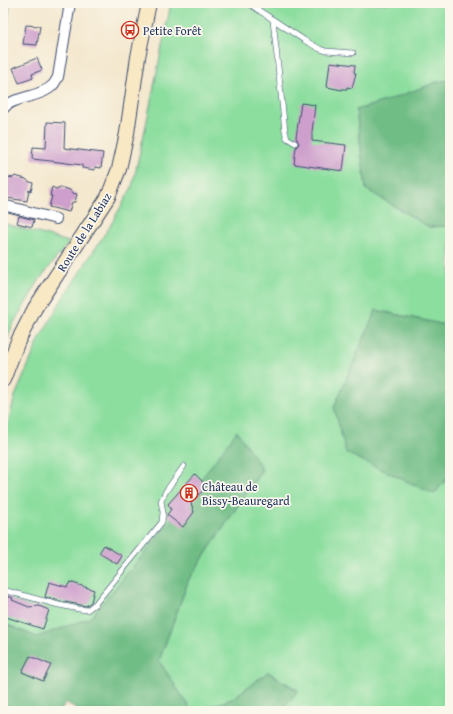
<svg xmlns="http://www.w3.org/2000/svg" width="453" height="714" viewBox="0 0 453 714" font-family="'Gentium Book Plus',serif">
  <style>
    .green { fill: #8cde9f; stroke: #54867e }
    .forest { fill: #71bd86; stroke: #467672 }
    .building { fill: #ce9fcc }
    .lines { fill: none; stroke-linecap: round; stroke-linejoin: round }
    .service-casing { stroke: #3c4b6f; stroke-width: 6 }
    .minor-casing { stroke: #3c4b6f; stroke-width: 12 }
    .secondary-casing { stroke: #3c4b6f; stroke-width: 16 }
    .service { stroke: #fff; stroke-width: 5 }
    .minor { stroke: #fff; stroke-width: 10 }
    .secondary { stroke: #f8e8c3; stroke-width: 14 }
    .labels { text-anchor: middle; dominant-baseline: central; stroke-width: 3.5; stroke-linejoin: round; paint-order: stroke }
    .poi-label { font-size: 12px; fill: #1b2f5e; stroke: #fbf7ec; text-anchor: start }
    .street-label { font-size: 12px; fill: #1b2f5e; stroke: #fbf7ec }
  </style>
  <rect width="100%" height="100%" fill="#fbf7ec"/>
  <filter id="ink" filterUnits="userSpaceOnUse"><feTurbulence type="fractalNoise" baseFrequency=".025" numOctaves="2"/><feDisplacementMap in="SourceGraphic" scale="8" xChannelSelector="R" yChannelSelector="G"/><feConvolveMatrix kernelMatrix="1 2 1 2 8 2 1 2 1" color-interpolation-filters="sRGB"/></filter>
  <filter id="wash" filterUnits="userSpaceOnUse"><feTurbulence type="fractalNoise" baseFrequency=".012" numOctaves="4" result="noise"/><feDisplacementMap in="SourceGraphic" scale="16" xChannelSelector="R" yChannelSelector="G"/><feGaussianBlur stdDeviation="0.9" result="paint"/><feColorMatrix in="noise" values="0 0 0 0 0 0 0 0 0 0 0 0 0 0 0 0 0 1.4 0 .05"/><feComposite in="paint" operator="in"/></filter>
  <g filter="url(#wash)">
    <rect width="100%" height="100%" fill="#f4e8cf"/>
    <g class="green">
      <polygon points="3,3 10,3 3,69"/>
      <polygon points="171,3 450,3 450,80 437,82 389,100 356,110 366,189 429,227 450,226 450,326 376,310 434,494 450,475 450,711 280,711 298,690 268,672 232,699 198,711 192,711 159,661 189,579 262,470 158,537 90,618 37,637 3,623 3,442 15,396 40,338 61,301 110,226 132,187 146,125"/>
      <polygon points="3,223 69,242 40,279 12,326 3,352"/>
    </g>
    <g class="forest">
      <polygon points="450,80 450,226 429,227 366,189 356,110 389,100 437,82"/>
      <polygon points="376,310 450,326 450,475 434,494 346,453 334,407"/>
      <polygon points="237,431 262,469 189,579 159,661 192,711 78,711 66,702 60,711 3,711 3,623 37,637 90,618 158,537"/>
      <polygon points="268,672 298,691 280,711 198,711 232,699"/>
    </g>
    <g id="blocks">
      <g class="building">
        <polygon points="26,25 40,26 37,45 23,44"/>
        <polygon points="37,58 42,70 32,74 33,78 19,83 13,68"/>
        <polygon points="330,62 355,65 354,73 356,73 352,88 347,87 347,89 342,89 342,90 327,87"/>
        <polygon points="301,103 315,105 312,132 312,141 346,145 343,171 294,164 296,147 299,144 296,137"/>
        <polygon points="47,122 65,123 64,148 103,153 101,168 95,167 95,170 82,168 82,165 51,161 32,159 33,147 46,148"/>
        <polygon points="15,176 26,179 28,181 33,183 31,191 29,190 27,201 6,198 8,186 6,186 8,177 13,178"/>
        <polygon points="52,187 56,189 60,187 70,190 72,193 77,194 75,202 72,202 69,212 49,207 52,196 50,196"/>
        <polygon points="19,216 34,220 32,227 17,223"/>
        <polygon points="195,474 207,486 191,503 194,512 183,527 167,515 171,509 168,504"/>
        <polygon points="104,545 122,556 117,564 99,553"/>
        <polygon points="49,582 67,587 70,582 94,590 91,602 86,606 60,601 45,597"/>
        <polygon points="3,595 13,598 12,600 29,607 39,606 49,610 43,629 3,616"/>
        <polygon points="30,656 51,665 43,681 22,672"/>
      </g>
    </g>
  </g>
  <g filter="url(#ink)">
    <use href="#blocks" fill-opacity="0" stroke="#3c4b6f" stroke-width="1"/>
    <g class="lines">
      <defs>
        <g id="service">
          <polyline points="248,3 304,40 320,49 326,51 353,53"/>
          <polyline points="273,20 285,131 287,138 295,143"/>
          <polyline points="3,590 59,605 79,609 87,610 95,604 162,522 163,512 161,501 166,491 184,466"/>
        </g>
        <g id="minor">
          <path d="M3,109C12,96 41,98 53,85C55,83 56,80 58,77L70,3"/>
          <polyline points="3,205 56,219"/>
        </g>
        <polyline id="secondary" points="3,380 18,341 35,308 108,197 119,169 127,133 138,57 149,3"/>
      </defs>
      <use href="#service" class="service-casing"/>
      <use href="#minor" class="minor-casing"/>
      <use href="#secondary" class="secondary-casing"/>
      <use href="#service" class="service"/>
      <use href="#minor" class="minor"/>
      <use href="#secondary" class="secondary"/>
    </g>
  </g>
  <defs>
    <symbol id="bus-ring" viewBox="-11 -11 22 22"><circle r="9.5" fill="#fbf7ec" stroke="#c8321e" stroke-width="1.5"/><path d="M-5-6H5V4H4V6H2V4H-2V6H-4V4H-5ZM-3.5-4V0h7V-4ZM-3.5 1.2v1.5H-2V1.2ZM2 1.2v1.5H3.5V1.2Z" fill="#c8321e"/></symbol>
    <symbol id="building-ring" viewBox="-11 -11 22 22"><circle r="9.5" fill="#fbf7ec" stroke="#c8321e" stroke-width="1.5"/><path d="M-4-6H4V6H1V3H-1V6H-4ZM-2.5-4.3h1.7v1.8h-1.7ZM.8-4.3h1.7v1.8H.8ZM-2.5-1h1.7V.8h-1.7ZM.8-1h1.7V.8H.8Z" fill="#c8321e"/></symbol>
  </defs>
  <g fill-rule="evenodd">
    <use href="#bus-ring" x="120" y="20" width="20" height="20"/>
    <use href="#building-ring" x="179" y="483" width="20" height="20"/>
  </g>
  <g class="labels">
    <g class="poi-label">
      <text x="143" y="30">Petite Forêt</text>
      <text x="202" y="486">Château de<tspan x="202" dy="14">Bissy-Beauregard</tspan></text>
    </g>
    <g class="street-label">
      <text transform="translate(84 232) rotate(-58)">Route de la Labiaz</text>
    </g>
  </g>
  <rect width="453" height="714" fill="none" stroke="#fbf7ec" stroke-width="16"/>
</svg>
